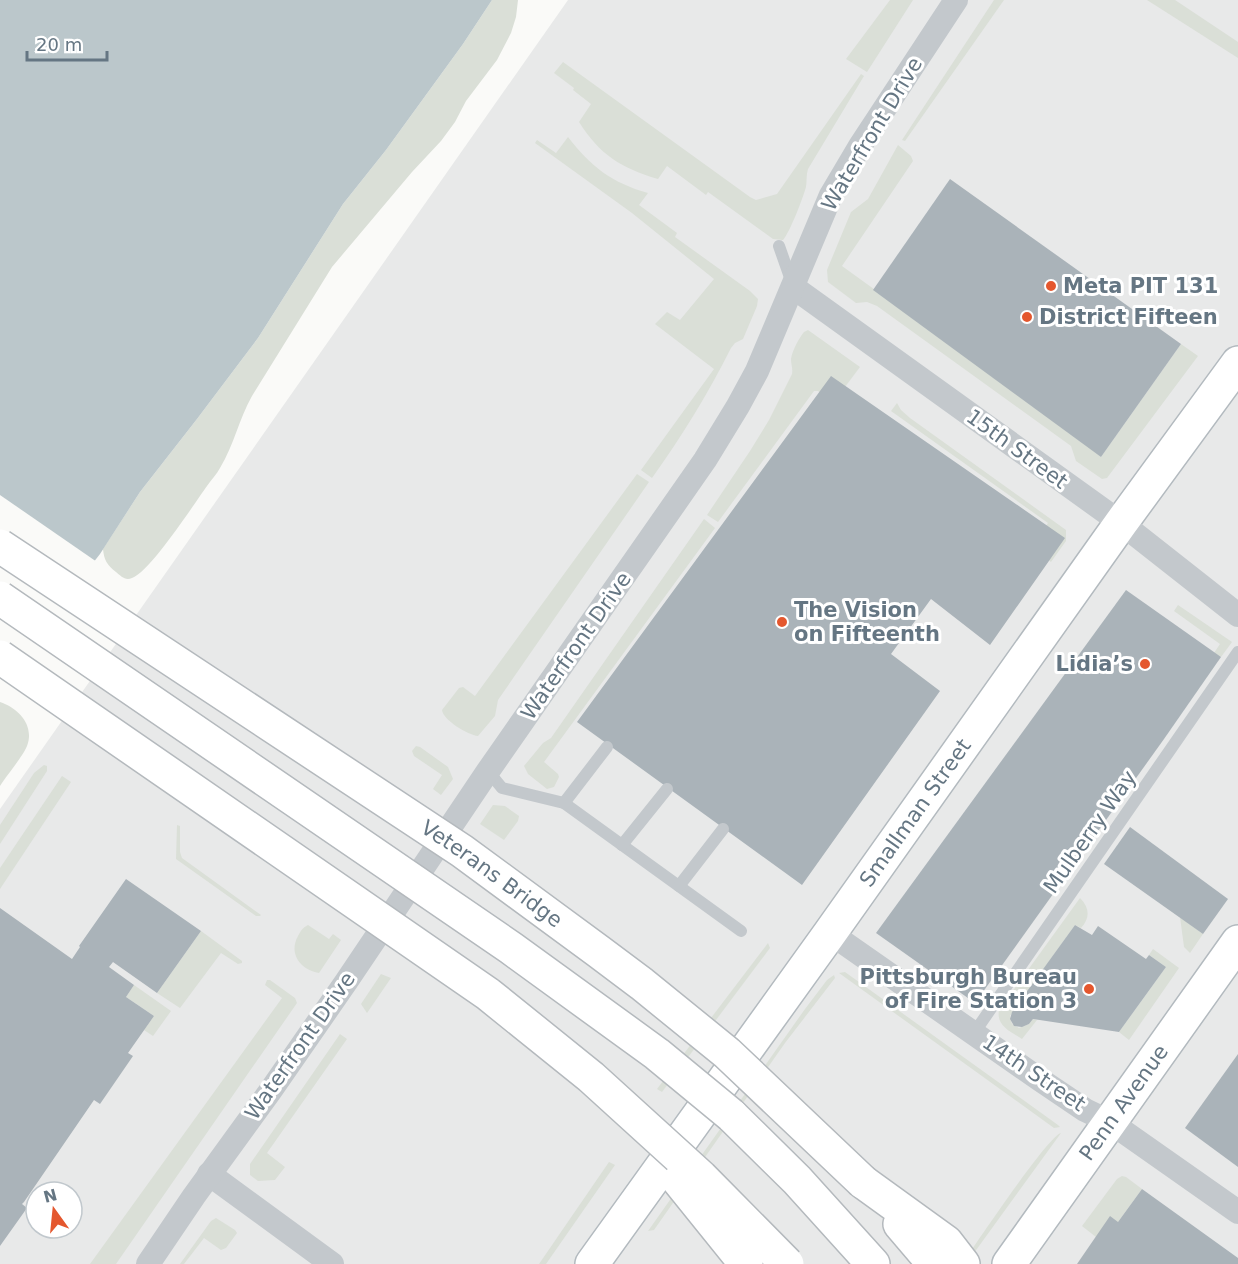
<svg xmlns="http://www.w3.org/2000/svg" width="1238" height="1264" viewBox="0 0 1238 1264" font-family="'DejaVu Sans',sans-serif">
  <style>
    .built { fill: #e8e9e9; fill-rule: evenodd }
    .green { fill: #dadfd7 }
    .water { fill: #bbc7cb }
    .pier { fill: #fafaf8 }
    .building { fill: #aab3b9 }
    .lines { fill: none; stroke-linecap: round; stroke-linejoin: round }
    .secondary-casing { stroke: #b3babf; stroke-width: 36 }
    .highway-casing { stroke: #b4b9bd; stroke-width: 36 }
    .lane { stroke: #c3c8cc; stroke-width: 12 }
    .street { stroke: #c3c8cc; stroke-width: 24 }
    .secondary { stroke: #fff; stroke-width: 33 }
    .highway { stroke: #fff; stroke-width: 33 }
    .highway-bridge-casing { stroke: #b4b9bd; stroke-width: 36; stroke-linecap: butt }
    .highway-bridge { stroke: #fff; stroke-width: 33 }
    .poi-dot { fill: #e4572e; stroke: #fff; stroke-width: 2 }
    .labels { text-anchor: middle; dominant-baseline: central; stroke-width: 6; stroke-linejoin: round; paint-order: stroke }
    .street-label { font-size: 21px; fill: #657683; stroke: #fff }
    .poi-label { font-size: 21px; font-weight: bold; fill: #657683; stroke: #fff; text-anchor: start }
  </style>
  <rect width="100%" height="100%" fill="#fafaf8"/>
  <path class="built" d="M568,0H1238V1264H0V809ZM36,1192H72V1228H36Z"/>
  <g class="green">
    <path d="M492,0H518L516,17L511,33L497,60L466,101L455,122L441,141L412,172L332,267L252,396C239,419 234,445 220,468C217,474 211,480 207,486C194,504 150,572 132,578C125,581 121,576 116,572C107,565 104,560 103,549L140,492L197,419L258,338L343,204L386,150L463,44Z"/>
    <polygon points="890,0 913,0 867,72 846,59"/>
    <polygon points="994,0 1004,0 905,141 902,140"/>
    <polygon points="1147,0 1175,0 1238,42 1238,58"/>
    <path d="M563,62L750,197L756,200L777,194L861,74L864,76L808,169C806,175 807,181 806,187C803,198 790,232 783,240L773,239L708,192L706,195L667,166L658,179C621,168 600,155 579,122L591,104L573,90L574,88L554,73Z"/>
    <path d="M568,137C590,166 612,183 648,193L639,205L677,233L675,237L750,291L758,299L757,306L743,339L735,343L731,348C708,394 682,436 652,478L641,470L714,369L655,324L667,312L680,320L714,279L632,213L535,143L537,140L556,153Z"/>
    <polygon points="898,145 911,156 913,161 842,266 1091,446 1101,457 1181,344 1198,356 1107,478 1102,479 1076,461 1071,446 877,306 867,302 856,303 828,282 827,270 851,212 868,199"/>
    <path d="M808,330L860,367L839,395L830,401L818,391H814L718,522L707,515L750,451L769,420L792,374C793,368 791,365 791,359C792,351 799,338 804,332Z"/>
    <polygon points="897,403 901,410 910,418 1066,530 1066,541 1051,562 1032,547 1048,523 891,411"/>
    <path d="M637,474L649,482L498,700L495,716L478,736C468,735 443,720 442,710L459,688L463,687L475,696Z"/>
    <polygon points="704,519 715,528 544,762 558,774 559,777 554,787 547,789 528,774 524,766 543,743 551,738"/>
    <polygon points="1178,605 1232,642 1221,657 1214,653 1220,644 1174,611"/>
    <path d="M0,702C18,708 35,725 27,746C23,756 7,775 0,786Z"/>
    <polygon points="416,746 420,747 448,767 453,779 441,795 433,789 442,775 414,756 412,751"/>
    <polygon points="44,765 47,766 47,771 0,844 0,825 34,773"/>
    <polygon points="62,776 71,782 0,889 0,868"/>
    <polygon points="493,805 505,806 519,816 518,821 504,840 480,824"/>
    <polygon points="177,825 180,826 180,852 182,858 261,915 260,916 256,916 176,859"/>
    <path d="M1080,898C1090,908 1090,918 1081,928L1075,925L1010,1016L1012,1024L1019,1028L1029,1024L1033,1019L1037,1020L1022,1039C1010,1031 996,1026 999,1010Z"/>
    <polygon points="1180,917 1203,934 1190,953 1184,947"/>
    <path d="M308,925L329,939L333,934L341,940L319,973C301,970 288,954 298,936C301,931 302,928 308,925Z"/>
    <polygon points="201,931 242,961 242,963 238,964 221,953 180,1008 157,993"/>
    <polygon points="768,943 770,948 662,1092 657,1089"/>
    <polygon points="1153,949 1179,968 1129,1040 1119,1032 1166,967 1149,955"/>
    <polygon points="845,972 1058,1125 1060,1127 1054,1128 839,973"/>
    <polygon points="381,974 391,978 367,1013 361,1004"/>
    <polygon points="834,975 835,978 785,1043 654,1230 648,1231 805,1009 827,980"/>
    <polygon points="267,980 270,980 295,998 297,1003 116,1264 90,1264 282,998 265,985"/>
    <polygon points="134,985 171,1011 153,1036 144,1030 154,1016 126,997"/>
    <polygon points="340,1034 347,1039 267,1153 285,1167 275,1180 258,1181 250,1175 250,1164"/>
    <path d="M1061,1133L966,1264H962C975,1245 1048,1136 1061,1133Z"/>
    <polygon points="609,1162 615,1165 546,1264 539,1264"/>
    <polygon points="1122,1176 1126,1177 1142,1189 1118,1222 1096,1237 1082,1226 1117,1179"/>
    <polygon points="216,1218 235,1230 237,1233 226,1248 221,1250 204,1238 184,1264 180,1264 211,1221"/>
  </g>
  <polygon class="water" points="0,0 492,0 463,44 386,150 343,204 258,338 197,419 140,492 100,554 0,682"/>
  <polygon class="pier" points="0,495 97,562 0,685"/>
  <g class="building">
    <polygon points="950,179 1181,344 1101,457 873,290"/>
    <polygon points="831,376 1065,538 990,645 931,599 891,654 940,691 802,885 577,722"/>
    <polygon points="1126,590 1221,657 1164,739 975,1003 876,933"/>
    <polygon points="1130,827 1228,899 1203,934 1104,864"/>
    <polygon points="126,879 201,931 157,993 113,962 109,967 134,985 126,997 154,1016 128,1053 133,1056 100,1104 94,1100 24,1202 22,1204 27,1208 0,1246 0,908 72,959 80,947 79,946"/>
    <polygon points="1075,925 1092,935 1098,926 1146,959 1149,955 1166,967 1119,1032 1033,1019 1029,1024 1022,1027 1014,1026 1010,1019 1012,1012"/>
    <polygon points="1238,1054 1238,1167 1185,1128"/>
    <polygon points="1142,1189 1238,1258 1238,1264 1077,1264 1110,1216 1118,1222"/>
  </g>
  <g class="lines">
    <defs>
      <g id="secondary">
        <path id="s1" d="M592,1264L830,933L1121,523L1238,363"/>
        <path id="s2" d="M1009,1264L1238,942"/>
      </g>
      <g id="highway">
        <polyline points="731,1115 797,1180 873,1264"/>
        <polyline points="863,1182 946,1242 963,1264"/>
        <polyline points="900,1224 934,1264"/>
      </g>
    </defs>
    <use href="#secondary" class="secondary-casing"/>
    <use href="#highway" class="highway-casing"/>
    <g class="lane">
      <polyline points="779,246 792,283"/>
      <polyline points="488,771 502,788 564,803 741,931"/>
      <polyline points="564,803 607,747"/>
      <polyline points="622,845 667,789"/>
      <polyline points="679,886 723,829"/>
      <polyline points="974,1033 1238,652"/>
    </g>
    <g class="street">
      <polyline points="793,287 1121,523 1238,615"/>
      <polyline points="830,933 1039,1079 1085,1110 1110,1122 1238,1212"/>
      <polyline points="209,1174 332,1264"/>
      <polyline points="148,1264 194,1196 271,1090 346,982 488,771 705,460 738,406 757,371 831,195 860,146 956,0"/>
    </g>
    <use href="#secondary" class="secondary"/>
    <use href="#highway" class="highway"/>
    <defs>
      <g id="highway-bridge">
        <path id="s3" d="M0,546L462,851L598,951L642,984L727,1053L863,1182"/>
        <polyline points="0,598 511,948 657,1054 731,1115"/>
        <polyline points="0,657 488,994 591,1077 701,1177 787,1264"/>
        <polyline points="679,1181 746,1264"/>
      </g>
    </defs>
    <use href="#highway-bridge" class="highway-bridge-casing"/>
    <use href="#highway-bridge" class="highway-bridge"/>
  </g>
  <g class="poi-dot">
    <circle cx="1051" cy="286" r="6"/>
    <circle cx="1027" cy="317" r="6"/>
    <circle cx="782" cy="622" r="6"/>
    <circle cx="1145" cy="664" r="6"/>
    <circle cx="1089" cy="989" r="6"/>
  </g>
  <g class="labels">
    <g class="street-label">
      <text transform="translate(872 134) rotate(-59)">Waterfront Drive</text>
      <text transform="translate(1017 449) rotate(36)">15th Street</text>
      <text transform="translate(576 646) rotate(-55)">Waterfront Drive</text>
      <text stroke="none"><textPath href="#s1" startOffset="555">Smallman Street</textPath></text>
      <text transform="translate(1090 832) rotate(-55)">Mulberry Way</text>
      <text stroke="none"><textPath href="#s3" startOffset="591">Veterans Bridge</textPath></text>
      <text transform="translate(300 1046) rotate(-55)">Waterfront Drive</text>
      <text transform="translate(1034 1073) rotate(34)">14th Street</text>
      <text stroke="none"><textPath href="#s2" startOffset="198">Penn Avenue</textPath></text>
    </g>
    <g class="poi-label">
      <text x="1063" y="286">Meta PIT 131</text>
      <text x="1039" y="317">District Fifteen</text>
      <text x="794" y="610">The Vision<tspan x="794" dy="24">on Fifteenth</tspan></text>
      <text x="1133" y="664" text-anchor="end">Lidia’s</text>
      <text x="1077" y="977" text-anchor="end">Pittsburgh Bureau<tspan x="1077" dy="24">of Fire Station 3</tspan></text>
    </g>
  </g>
  <g transform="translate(54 1210) rotate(345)"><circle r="28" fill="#ffffff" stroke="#c1c8cd" stroke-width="1.5"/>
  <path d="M0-4.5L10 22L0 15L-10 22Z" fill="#e4572e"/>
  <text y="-9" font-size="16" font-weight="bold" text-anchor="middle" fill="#657683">N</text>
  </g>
  <path d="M27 51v9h80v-9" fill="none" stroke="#657683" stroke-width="3"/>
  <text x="36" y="51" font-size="18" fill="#657683" stroke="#ffffff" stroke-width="4.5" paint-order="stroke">20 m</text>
</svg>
